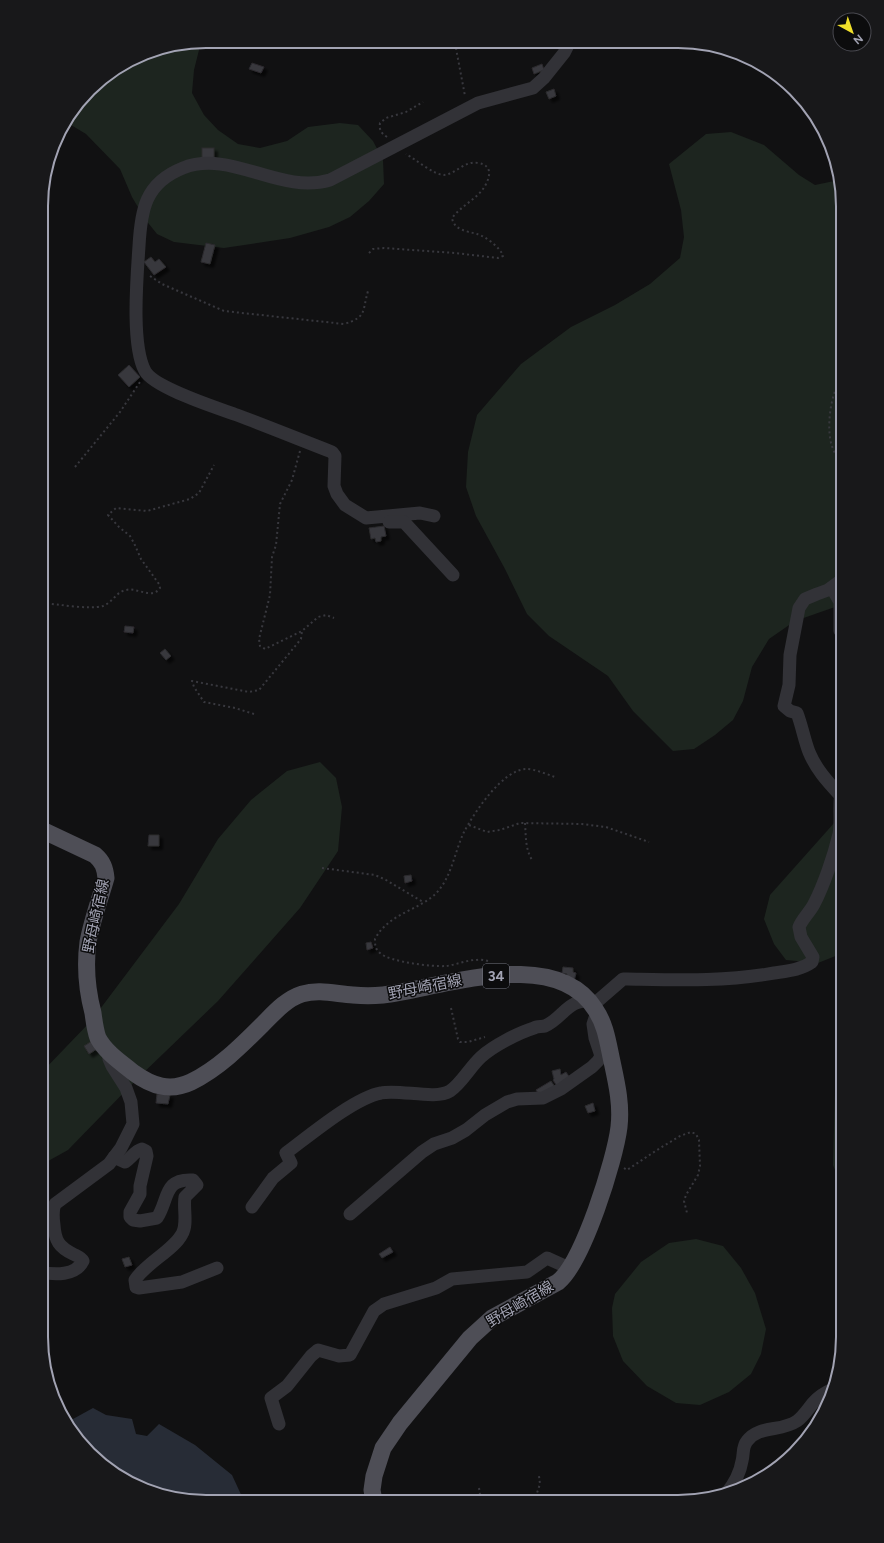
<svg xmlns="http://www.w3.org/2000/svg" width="884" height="1543" viewBox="0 0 884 1543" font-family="Figtree,'Noto Sans JP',sans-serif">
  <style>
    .green { fill: #1d251f }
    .water { fill: #272c36 }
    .building { fill: #38383d; stroke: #2c2b2e; filter: url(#shadow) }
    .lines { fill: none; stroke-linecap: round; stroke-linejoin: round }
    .path { stroke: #38383e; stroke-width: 2; stroke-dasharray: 2 3; stroke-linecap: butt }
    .minor { stroke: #323237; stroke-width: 13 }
    .major { stroke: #4e4e56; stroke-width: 17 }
    .labels { text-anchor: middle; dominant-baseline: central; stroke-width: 3; stroke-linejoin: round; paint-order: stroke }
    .shield { fill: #0c0c0d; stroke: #757681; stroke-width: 1 }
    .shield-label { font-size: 14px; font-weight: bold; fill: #a2a3b3 }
    .street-label { font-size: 15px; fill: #a2a3b3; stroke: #0c0c0d }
    .rim { fill: none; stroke: #a2a3b3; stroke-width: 2 }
  </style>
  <defs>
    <filter id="shadow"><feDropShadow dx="3.5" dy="3.5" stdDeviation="1" flood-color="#0009"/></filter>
  </defs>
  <rect width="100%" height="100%" fill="#111112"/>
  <g class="green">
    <polygon points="201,42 194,70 192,93 204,115 218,130 238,144 260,148 287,141 308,127 340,123 358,125 373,141 383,160 384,184 369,201 350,217 329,227 290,238 224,248 174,242 157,234 145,219 132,197 120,169 86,134 66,122 97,82 143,53"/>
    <polygon points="731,132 764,145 799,175 815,185 839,180 843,206 843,607 835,607 795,621 769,639 752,667 743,701 733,720 715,735 694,749 673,751 633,711 608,676 549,636 527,614 505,569 476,516 466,487 468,452 477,415 521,364 571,327 615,305 650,284 680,258 684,237 681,210 669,164 706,134"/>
    <path d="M42,403C45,420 46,435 42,452Z"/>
    <polygon points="320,762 336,778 342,807 338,851 300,908 218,1001 138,1078 68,1150 41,1165 41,1073 91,1021 179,904 218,839 251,800 287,771"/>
    <polygon points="843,813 843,953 818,963 786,960 774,944 764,919 770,895"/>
    <polygon points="843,1047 843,1190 833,1165 836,1053"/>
    <polygon points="696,1239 723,1246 741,1268 755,1293 766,1329 761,1354 751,1374 729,1392 700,1405 676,1403 647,1386 623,1361 613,1336 612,1308 615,1294 641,1262 669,1243"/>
  </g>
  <polygon class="water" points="93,1408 106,1415 132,1419 136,1434 147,1436 159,1424 195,1445 232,1475 244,1501 184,1501 142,1489 105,1468 75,1437 63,1415 73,1419"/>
  <g class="building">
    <polygon points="252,63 264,67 261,73 249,69"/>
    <polygon points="542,64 544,70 534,74 532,68"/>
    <polygon points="554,89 556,96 549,99 546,92"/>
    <rect x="202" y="148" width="12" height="10"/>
    <polygon points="206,243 215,245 210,264 201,262"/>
    <polygon points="151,257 155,262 159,259 166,267 154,275 144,262"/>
    <polygon points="129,365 140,377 129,387 118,375"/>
    <polygon points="384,526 386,536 381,537 381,541 376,542 375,538 371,539 369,528"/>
    <polygon points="125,626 134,627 133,633 124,632"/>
    <polygon points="165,649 171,656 166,660 160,653"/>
    <polygon points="149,835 159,835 159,846 148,846"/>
    <polygon points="411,875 412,881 405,883 404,876"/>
    <polygon points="371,942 373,948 367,950 366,943"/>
    <polygon points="563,967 573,968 573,972 576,973 574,981 566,979 567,974 562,973"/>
    <polygon points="92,1041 97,1049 89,1054 84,1046"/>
    <polygon points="560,1069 561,1075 566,1072 570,1078 557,1086 553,1080 554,1079 552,1071"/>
    <polygon points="551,1081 555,1087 540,1096 536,1090"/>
    <polygon points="157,1094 170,1095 168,1104 156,1103"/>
    <polygon points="593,1103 595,1111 588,1113 585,1106"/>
    <polygon points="390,1247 393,1252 382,1258 379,1254"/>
    <polygon points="129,1257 132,1265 125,1267 122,1259"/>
  </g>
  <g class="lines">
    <g class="path">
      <polyline points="455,43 465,96"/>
      <path d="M387,137C381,133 379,130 380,123L386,118L406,112L423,102"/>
      <path d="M369,253L373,249L384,248L455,253L498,258L503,256C501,248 485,236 477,234C466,231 454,230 452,218C461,206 475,200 483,189C490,179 494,165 478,163C465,160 456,174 444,175C434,175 415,159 406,154"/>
      <path d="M150,276L162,284L224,311L344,324C367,317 362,312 368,291"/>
      <polyline points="300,451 292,480 280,504 276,545 272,557 270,595 259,639 260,646 265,649 302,631 318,617 326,615 334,618"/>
      <path d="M843,465C839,459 834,453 832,446C826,430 830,390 843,378"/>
      <polyline points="75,467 120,412 140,382"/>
      <path d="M42,603C57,604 90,610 103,606C112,603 116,592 126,590C137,587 152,600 160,588L159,584L141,559L134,543L130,536L119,527L108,515L116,508L147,511L190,499L199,493L214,465"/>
      <polyline points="254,714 235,708 204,702 194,687 192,681 249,692 259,690 301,639 302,631"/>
      <path d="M525,823C526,836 525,848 532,860"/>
      <polyline points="469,825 487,832 500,830 520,823 582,824 606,827 649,842"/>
      <polyline points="322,868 375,875 386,880 423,902"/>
      <path d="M488,961C484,960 480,959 476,960C466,960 456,965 446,966C433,967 389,962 380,953C375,949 375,945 375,939C389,912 423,910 439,890C452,874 455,851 464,832C474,813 502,770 526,769C535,769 546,774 555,777"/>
      <polyline points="451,1008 458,1039 460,1042 468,1042 485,1037"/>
      <polyline points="624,1168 627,1170 657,1150 680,1136 691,1132 696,1134 699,1140 700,1166 698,1175 686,1195 684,1201 687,1213"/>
      <polyline points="479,1488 481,1501"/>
      <polyline points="534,1502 540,1484 539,1476"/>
    </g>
    <g class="minor">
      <path d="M434,516L420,513L366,518L345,505L337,494L334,486L335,456L332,452C301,440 269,427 237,415C218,408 154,388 145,371C131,345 137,277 139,246C141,210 145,183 183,168C231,149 280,195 330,180L478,103L533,88L544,78L564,53L569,43"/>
      <polyline points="389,522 404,522 453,575"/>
      <polyline points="832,588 840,602 840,631"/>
      <path d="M839,794C827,781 816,769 809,752C804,739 802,726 797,713L790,711L784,706L789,685L790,655L799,608L805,599L817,594L828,590L843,579"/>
      <path d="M593,1005L623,979H627C677,980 724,982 774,973C787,971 801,970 812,962L813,957L801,937L799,927C802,919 810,912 814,904C824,885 834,855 839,834C842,818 837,800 843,785"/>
      <path d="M114,1157L125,1162C131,1158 135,1151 142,1149L146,1151L147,1156L140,1186V1194L130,1212V1217L133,1220L140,1221L157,1218C169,1200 163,1178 193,1180L197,1185L185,1197C183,1208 188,1224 182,1234C174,1250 146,1263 135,1280L136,1287L139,1288L182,1282L217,1268"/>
      <path d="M252,1207L273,1178L291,1163L286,1153C309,1136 354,1098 381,1093C399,1089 436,1100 450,1091C461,1084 470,1067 481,1057C493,1046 518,1033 534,1028C537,1026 542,1027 545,1026C557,1021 564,1009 574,1004C579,1001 585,1001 589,1001"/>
      <polyline points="350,1214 422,1152 434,1144 452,1138 466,1130 485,1115 507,1102 517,1099 543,1098 561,1089 592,1067 598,1061 601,1056 595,1038 593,1024 597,1012"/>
      <path d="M41,1272C54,1275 76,1276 83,1261C81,1257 77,1256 73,1254C59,1247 55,1241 54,1225C53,1217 52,1211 55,1204L109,1164L121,1148L133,1124L131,1102L126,1088L112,1066L109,1059L108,1051"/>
      <polyline points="279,1424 271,1398 287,1386 311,1356 318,1350 339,1356 350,1355 374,1311 384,1304 436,1288 452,1279 527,1272 547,1258 569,1268"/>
      <path d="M726,1494C734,1484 740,1474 742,1461C744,1454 742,1447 747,1441C759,1425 781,1432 797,1421C803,1417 808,1409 813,1403C818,1397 826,1392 833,1389"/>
    </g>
    <path class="major" d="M42,830L95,855C103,862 105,868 106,878C100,899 92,920 88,942C85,965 87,990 93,1013C94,1020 95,1030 98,1038C106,1053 122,1063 134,1073C152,1086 170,1092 191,1082C218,1069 241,1046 262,1025C274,1013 286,999 302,994C319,989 336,994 353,995C363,996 373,996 383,995C441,988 555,945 595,1009C604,1022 607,1037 610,1052C615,1077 622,1101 619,1127C615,1160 583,1262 558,1282L492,1318L470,1338L400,1423L383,1448L374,1476L372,1490L374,1501"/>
  </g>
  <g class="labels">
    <rect class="shield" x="483" y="964" width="26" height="24" rx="3"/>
    <g class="shield-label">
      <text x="496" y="976">34</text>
    </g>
    <g class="street-label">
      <text transform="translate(96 916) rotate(-78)">野母崎宿線</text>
      <text transform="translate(425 987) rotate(-11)">野母崎宿線</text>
      <text transform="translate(520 1304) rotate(-31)">野母崎宿線</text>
    </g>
  </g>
  <path d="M0 0H884V1543H0ZM206 48H678A158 158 0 0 1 836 206V1337A158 158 0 0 1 678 1495H206A158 158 0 0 1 48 1337V206A158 158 0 0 1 206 48Z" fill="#18181a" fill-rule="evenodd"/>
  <path class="rim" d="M206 48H678A158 158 0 0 1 836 206V1337A158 158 0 0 1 678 1495H206A158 158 0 0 1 48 1337V206A158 158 0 0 1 206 48Z"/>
  <g transform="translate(852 32) rotate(140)"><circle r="19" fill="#0c0c0d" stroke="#48484f"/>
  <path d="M0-3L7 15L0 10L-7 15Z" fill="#f1e02a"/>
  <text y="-6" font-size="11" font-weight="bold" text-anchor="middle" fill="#a2a3b3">N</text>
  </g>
</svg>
